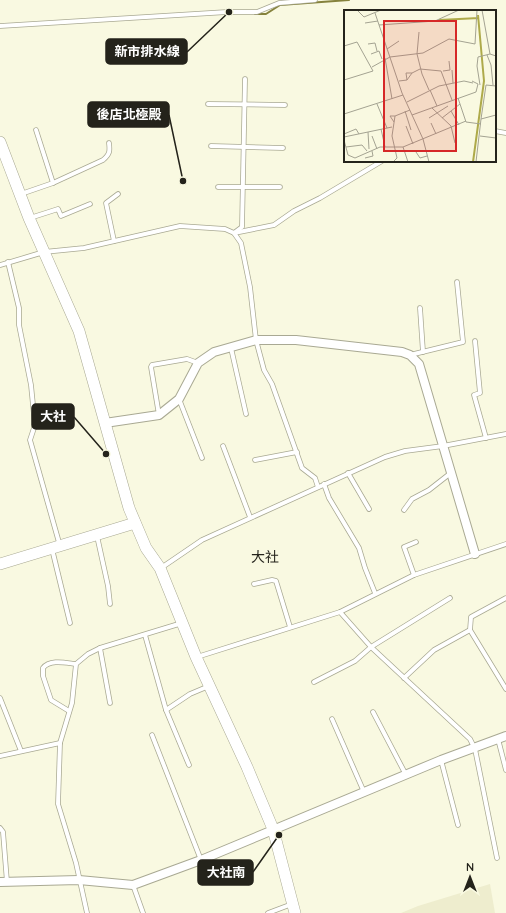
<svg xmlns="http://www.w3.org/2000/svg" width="506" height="913" viewBox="0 0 506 913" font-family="Quicksand,'Noto Sans TC',sans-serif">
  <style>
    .built { fill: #eeedce }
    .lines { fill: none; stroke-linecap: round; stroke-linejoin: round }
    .stream { stroke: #85823c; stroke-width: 2 }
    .lane-casing { stroke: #a9a993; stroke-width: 5.5 }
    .street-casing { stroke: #a9a993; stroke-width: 10 }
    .secondary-casing { stroke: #a9a993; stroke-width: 12 }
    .lane { stroke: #fff; stroke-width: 4 }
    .street { stroke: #fff; stroke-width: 8 }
    .secondary { stroke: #fff; stroke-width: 11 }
    .labels { text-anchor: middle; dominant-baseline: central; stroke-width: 3.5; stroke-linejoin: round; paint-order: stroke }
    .quarter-label { font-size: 14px; fill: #24231b; stroke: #f9f9e1 }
    .inset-river { fill: none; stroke: #aeaa4a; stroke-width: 2 }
    .inset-road { fill: none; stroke: #a4a392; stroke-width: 1 }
    .view { fill: #d62828; fill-opacity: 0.15; stroke: #d62828; stroke-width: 2 }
    .inset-edge { fill: none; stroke: #24231b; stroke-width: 2 }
    .leader { fill: none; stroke: #24231b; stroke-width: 1.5 }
    .callout-dot { fill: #24231b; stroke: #f9f9e1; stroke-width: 1.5 }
    .callout { fill: #24231b; stroke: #24231b; stroke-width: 1.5 }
    .callout-label { font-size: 13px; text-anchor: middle; font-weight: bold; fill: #fff }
  </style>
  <rect width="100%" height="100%" fill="#f9f9e1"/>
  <polygon class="built" points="490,884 495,913 401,913 418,906"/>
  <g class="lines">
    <polyline class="stream" points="255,14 266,14 280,5 349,0"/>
    <defs>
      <g id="lane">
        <polyline points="0,26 227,12 257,12 279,3 315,0"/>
        <polyline points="245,79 242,227 234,233 241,243 250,287 256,340 264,370 272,384 302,468 315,478 318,487"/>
        <polyline points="208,104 285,105"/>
        <polyline points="36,130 53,183"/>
        <polyline points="495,131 506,133"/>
        <polyline points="211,146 283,148"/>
        <polyline points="218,187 280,187"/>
        <path d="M21,194L53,183L103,160C110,154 110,151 109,143"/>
        <polyline points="30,218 58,209 61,216 90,204"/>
        <polyline points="114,241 106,203 118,194"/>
        <polyline points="8,262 19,308 19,325 31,385 35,425 30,440 60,546"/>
        <polyline points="0,265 44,252 84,248 180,226 225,229 234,233 274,225 294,211 320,198 382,161"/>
        <polyline points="420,308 423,352"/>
        <polyline points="475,341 480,393 474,395 486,438"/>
        <polyline points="231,348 246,414"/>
        <polyline points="410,355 463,342 457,282"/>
        <polyline points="179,399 202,458"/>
        <polyline points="159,415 151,367 152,365 187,359 198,363"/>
        <polyline points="223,446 250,517"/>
        <polyline points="255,460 297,452"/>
        <polyline points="348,473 369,509"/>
        <polyline points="324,484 329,498 359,548 365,568 375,593"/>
        <polyline points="404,510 412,499 429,490 452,472"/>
        <polyline points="97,536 108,586 110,604"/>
        <polyline points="52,549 70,623"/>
        <polyline points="161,568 202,540 385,457 405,451 443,446 506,434"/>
        <polyline points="414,575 404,547 416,542"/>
        <polyline points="254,584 272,580 276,581 290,627"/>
        <polyline points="340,612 371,647 470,739 475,749 497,858"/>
        <polyline points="470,630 506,689"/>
        <polyline points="145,635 166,710 189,765"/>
        <polyline points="100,648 110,703"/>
        <polyline points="197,657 340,612 414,575 506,544"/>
        <polyline points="404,678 434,650 470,630 471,617 506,598"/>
        <polyline points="314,682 355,661 371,647 450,598"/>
        <polyline points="0,698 21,751"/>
        <polyline points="166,710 190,694 209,686"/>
        <path d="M69,711L51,700L43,676V668C50,659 66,663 76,664"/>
        <polyline points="373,712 406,775"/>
        <polyline points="332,719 364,792"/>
        <polyline points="152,735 201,860"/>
        <polyline points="498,739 506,770"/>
        <polyline points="0,756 60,743"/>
        <polyline points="441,760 458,825"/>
        <polyline points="0,828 3,832 7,882"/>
        <polyline points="133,885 143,913"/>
        <polyline points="87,913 76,863 58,804 60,743 72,703 76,664 88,654 100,648 182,623"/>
        <polyline points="268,913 292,904"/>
      </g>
      <g id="street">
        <polyline points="105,423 159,415 179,399 198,363 214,352 256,340 296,340 402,352 410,355 419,364 475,554"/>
        <polyline points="0,882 79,880 133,885 201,860 441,760 506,736"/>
      </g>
      <g id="secondary">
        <polyline points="0,142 29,218 79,331 129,508 146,548 160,568 196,657 247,767 273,829 295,913"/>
        <polyline points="0,564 135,523"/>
      </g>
    </defs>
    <use href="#lane" class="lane-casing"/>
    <use href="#street" class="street-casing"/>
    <use href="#secondary" class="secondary-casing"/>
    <use href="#lane" class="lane"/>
    <use href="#street" class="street"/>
    <use href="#secondary" class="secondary"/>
  </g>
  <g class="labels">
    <g class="quarter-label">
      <text x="265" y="557">大社</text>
    </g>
  </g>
  <g transform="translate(344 10)">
    <rect width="152" height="152" fill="#f9f9e1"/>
    <path class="inset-river" d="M95,10L135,8M129,152L140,71L134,5"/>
    <path class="inset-road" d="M13,0L20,7L37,0M138,0L146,44L152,46M31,3L58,83L79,129L85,152M21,13L34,11M35,15L91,11L115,0M75,22L73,44L78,64L85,80M24,34L31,33L33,41M0,36L13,32L29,61L0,70M43,39L55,31M27,44L35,41L38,49M143,45L147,55L149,75M41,48L48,89M28,57L46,47L79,43L105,29L131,34L133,0M108,60L109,73M99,61L106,60L105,51M63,70L62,63H68M55,71L63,70L68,63L76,59L97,61L108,90M136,75L133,56L134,47L146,44M86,80L93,96M114,88L122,112L137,114M63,92L95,76L120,71L129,73M33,94L43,118M88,98L107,116L111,133M61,101L67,120M107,101L115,115M0,104L59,85M68,105L132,82L134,74L128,71M85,108L104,96M98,108L116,94M137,109L142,75L152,76M50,112L46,106H51M87,113L92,124M62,116L69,134M37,119L41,137M24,122L25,139M0,124L12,119L15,124M28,126L33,139M136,126L152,128M0,127L48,117M0,130L4,145L11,148L36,137H59L122,111M2,137L18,135L23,141M59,137L64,152M72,142L76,148L83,146M21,148L29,146L28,141M49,152L53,148L48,126L51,106L66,100M132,152L137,109L152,105"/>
    <path class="view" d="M40,11H112V141H40Z"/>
    <rect width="152" height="152" class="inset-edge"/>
  </g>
  <path class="leader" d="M229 12L187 52M183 181L169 115M106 454L74 417M279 835L253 872"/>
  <g class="callout-dot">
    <circle cx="229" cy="12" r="4"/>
    <circle cx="183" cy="181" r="4"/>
    <circle cx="106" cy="454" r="4"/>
    <circle cx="279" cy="835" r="4"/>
  </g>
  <g class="callout">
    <rect x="106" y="39" width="81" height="25" rx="4"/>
    <rect x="88" y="102" width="81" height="25" rx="4"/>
    <rect x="32" y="404" width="42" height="25" rx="4"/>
    <rect x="198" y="860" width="55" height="25" rx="4"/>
  </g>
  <g class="callout-label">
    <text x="147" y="56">新市排水線</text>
    <text x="129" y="119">後店北極殿</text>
    <text x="53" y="421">大社</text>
    <text x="226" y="877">大社南</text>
  </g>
  <g transform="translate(470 877)" stroke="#f9f9e1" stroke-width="3" paint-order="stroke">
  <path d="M0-3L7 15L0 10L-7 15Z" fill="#24231b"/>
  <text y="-6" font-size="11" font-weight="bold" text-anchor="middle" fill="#24231b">N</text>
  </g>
</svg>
